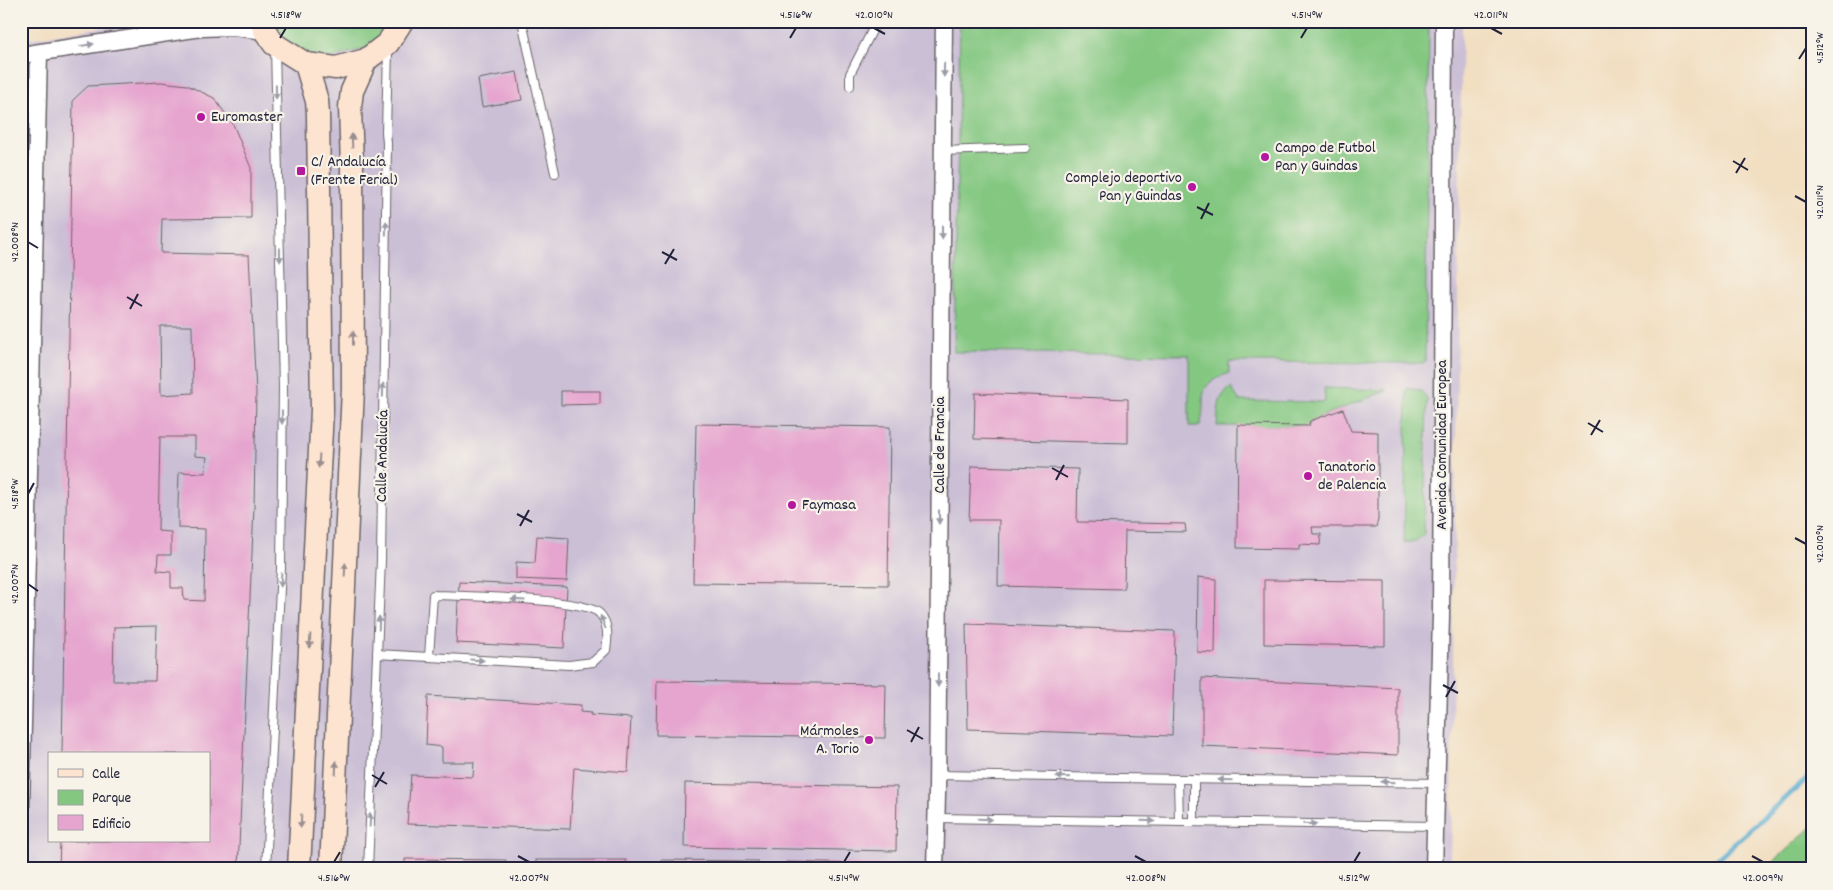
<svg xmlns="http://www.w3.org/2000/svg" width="1833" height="890" viewBox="0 0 1833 890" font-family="Dekko,sans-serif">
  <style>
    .industrial { fill: #cbbfd6; fill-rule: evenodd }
    .green { fill: #83c781; stroke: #52745e }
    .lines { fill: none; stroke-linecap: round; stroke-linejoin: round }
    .stream { stroke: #51a8ce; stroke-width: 5.5 }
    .building { fill: #e6a5cf; fill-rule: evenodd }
    .lane-casing { stroke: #6b646a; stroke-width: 10 }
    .street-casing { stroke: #6b646a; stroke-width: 19 }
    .secondary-casing { stroke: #6b646a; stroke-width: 25 }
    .lane { stroke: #fff; stroke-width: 8 }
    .street { stroke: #fff; stroke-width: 16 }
    .secondary { stroke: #fde4d1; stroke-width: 22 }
    .oneway { fill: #9c9ca7 }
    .oneway2 { fill: #9a8d8e }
    .ticks { fill: none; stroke: #22223b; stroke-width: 2 }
    .poi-dot { fill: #b5179e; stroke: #f7f3e8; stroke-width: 2 }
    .labels { text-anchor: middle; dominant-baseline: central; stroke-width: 4.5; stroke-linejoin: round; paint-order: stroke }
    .poi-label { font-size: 16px; fill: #22223b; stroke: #f7f3e8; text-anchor: start }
    .street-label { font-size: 16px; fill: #22223b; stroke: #f7f3e8 }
    .neatline { fill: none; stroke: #22223b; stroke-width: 2 }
    .ticks-label { font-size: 12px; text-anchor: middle; fill: #22223b }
  </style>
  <rect width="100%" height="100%" fill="#f7f3e8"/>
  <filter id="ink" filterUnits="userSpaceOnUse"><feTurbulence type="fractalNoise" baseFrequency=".02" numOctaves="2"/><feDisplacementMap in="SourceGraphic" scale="10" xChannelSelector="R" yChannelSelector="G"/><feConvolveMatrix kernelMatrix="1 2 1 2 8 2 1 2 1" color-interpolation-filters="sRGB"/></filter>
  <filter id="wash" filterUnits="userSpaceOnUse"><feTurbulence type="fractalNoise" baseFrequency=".0096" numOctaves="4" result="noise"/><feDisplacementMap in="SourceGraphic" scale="20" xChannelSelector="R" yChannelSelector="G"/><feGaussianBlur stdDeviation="1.12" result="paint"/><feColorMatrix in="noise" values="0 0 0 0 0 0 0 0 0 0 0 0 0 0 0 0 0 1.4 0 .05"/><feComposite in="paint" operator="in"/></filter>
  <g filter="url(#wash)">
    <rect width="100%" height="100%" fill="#f2dfc2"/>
    <path class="industrial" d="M142,21H1462L1450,869H21V40ZM49,754H209V841H49Z"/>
    <g class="green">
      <polygon points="261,21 402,21 388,43 306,64"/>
      <path d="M960,21H1429L1425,363L1229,362V373C1191,387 1209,397 1200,426H1189V355L954,352Z"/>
      <path d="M1231,388L1240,401L1325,402L1324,388L1388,390L1310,421L1309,426H1217C1219,410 1216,397 1231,388Z"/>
      <polygon points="1407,388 1421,391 1427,399 1424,534 1416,541 1404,543"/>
      <polygon points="1812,827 1812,869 1765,869"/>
    </g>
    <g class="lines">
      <polyline class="stream" points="1706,869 1812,774"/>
    </g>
    <g id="blocks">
      <g class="building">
        <polygon points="517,72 522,100 482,107 478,79"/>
        <path d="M161,82L187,85L214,98L233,124L251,168V218L162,219L161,253L249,255L256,393L254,507L238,869H59L60,841H209V754H62L73,100L88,86ZM160,326H192L193,393L161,395ZM160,437H195V456L207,457L205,473L179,472L178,505V528L205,529L204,601L184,600L183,588H171V572L157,571L158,555H171V532L158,531ZM157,626L155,681H113L114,627Z"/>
        <polygon points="561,391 600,391 600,404 561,405"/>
        <polygon points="975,393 1128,399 1128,443 974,439"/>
        <polygon points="1343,409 1351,431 1378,432 1378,520 1376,527 1312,527 1313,534 1321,534 1320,545 1299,544 1299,549 1237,548 1238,425 1309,426 1310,421"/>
        <polygon points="696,424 890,427 888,585 693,583"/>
        <polygon points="971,466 1078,469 1077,522 1185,524 1186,532 1125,531 1124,589 998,586 999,520 969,520"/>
        <polygon points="537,536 569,538 567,581 516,579 516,562 535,563"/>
        <polygon points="1198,577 1216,579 1215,653 1197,652"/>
        <polygon points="1264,580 1385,581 1385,646 1264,644"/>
        <polygon points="459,582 567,587 564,648 456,643"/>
        <polygon points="966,624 1175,631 1172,736 968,729"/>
        <polygon points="1202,678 1398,688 1398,755 1202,746"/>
        <polygon points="657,681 886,684 885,738 656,735"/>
        <polygon points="428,696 581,705 580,712 591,713 590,715 631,718 628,772 574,768 570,829 407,824 411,775 473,777 474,762 442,762 442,747 426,745"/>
        <polygon points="685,783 897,787 896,851 684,847"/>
        <polygon points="405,859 506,860 506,869 405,869"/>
        <rect x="536" y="860" width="90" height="9"/>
        <polygon points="661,860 758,861 758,869 660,869"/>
        <polygon points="786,862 896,865 896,869 785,869"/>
        <polygon points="968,865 1055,867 1055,869 968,869"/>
        <polygon points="1208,866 1399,867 1399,869 1208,869"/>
      </g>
    </g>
  </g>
  <g filter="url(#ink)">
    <use href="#blocks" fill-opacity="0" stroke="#6b646a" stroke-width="1"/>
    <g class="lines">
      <defs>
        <g id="lane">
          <polyline points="522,21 555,173"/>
          <polyline points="850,86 850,74 877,21"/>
          <polyline points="942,151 1025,148"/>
          <path d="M377,654L569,665L593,662L606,650C608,638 609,624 600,614C587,598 459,596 433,595L429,657"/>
          <polyline points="937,775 1437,783"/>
          <polyline points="1178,779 1179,822"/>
          <polyline points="936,818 1435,826"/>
          <polyline points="1194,822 1194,779"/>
          <polyline points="266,869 281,568 283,387 275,48"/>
          <polyline points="368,869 381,560 387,143 386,132 388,49"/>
        </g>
        <g id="street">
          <polyline points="21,55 201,28 234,27 265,31"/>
          <polyline points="21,807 39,53"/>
          <polyline points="935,869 937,794 944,21"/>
          <polyline points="1434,869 1441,616 1444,21"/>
        </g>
        <g id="secondary">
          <polyline points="261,21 265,31 274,44 306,64 336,68 366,60 388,43 402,21"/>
          <polyline points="299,869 322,410 318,114 317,101 306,64"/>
          <polyline points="331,869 353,389 352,166 350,107 352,91 366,60"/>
        </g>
      </defs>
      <use href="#lane" class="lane-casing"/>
      <use href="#street" class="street-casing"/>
      <use href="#secondary" class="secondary-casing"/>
      <use href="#lane" class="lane"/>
      <use href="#street" class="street"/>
      <use href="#secondary" class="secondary"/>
    </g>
    <defs><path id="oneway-solid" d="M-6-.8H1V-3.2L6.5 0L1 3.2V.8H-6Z" transform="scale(1.25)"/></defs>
    <g class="oneway">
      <use href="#oneway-solid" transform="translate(87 45) rotate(-9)"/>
      <use href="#oneway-solid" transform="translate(944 70) rotate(91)"/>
      <use href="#oneway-solid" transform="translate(276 92) rotate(89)"/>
      <use href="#oneway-solid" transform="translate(386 228) rotate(-89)"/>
      <use href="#oneway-solid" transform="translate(942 232) rotate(90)"/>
      <use href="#oneway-solid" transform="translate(280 255) rotate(89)"/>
      <use href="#oneway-solid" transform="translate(383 390) rotate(-89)"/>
      <use href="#oneway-solid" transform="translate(282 417) rotate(90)"/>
      <use href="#oneway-solid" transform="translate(939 517) rotate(90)"/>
      <use href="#oneway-solid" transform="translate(281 580) rotate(93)"/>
      <use href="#oneway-solid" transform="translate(518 600) rotate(-176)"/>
      <use href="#oneway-solid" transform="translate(603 622) rotate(-111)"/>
      <use href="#oneway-solid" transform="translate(379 623) rotate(-88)"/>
      <use href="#oneway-solid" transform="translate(477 660) rotate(3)"/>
      <use href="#oneway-solid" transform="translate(938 680) rotate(90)"/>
      <use href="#oneway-solid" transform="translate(1063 777) rotate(-179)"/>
      <use href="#oneway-solid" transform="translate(1225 780) rotate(-179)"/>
      <use href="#oneway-solid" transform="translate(1388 782) rotate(-179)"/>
      <use href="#oneway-solid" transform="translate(985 819) rotate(1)"/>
      <use href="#oneway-solid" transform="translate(370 820) rotate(-87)"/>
      <use href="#oneway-solid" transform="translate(1148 821) rotate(1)"/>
      <use href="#oneway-solid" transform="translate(1310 824) rotate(1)"/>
    </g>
    <g class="oneway2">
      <use href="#oneway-solid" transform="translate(352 141) rotate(-93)"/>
      <use href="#oneway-solid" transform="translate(353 338) rotate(-90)"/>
      <use href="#oneway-solid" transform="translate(319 461) rotate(93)"/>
      <use href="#oneway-solid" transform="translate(345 570) rotate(-87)"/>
      <use href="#oneway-solid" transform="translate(310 641) rotate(93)"/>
      <use href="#oneway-solid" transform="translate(336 768) rotate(-87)"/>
      <use href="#oneway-solid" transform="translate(301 821) rotate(93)"/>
    </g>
  </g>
  <path class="ticks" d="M874,28L885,34M1491,28L1502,34M280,38L286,28M790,38L796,28M1301,38L1307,28M1799,59L1806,48M1733,161L1748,170M1736,173L1745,158M1795,196L1806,202M1197,207L1213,215M1201,219L1209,203M28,242L38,248M662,252L677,260M665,264L674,249M127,297L142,306M130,309L138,294M1588,423L1603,432M1591,435L1600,420M1052,468L1068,477M1056,480L1064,465M28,494L34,483M517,514L532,522M520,526L529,510M1795,538L1806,544M28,584L38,591M1443,685L1458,693M1446,697L1455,681M907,730L923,739M911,742L919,727M372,775L387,784M375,787L384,772M518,856L529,862M1135,856L1146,862M1752,856L1763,862M334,862L340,852M844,862L850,852M1354,862L1360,852"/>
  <g class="poi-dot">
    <circle cx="201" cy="117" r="5"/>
    <circle cx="1265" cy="157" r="5"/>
    <rect x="296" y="166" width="10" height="10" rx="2.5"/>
    <circle cx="1192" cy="187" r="5"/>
    <circle cx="1308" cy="476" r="5"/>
    <circle cx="792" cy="505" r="5"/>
    <circle cx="869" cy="740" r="5"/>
  </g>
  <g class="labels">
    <g class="poi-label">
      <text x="211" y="117">Euromaster</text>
      <text x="1275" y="148">Campo de Futbol<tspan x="1275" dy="18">Pan y Guindas</tspan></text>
      <text x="311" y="162">C/ Andalucía<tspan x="311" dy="18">(Frente Ferial)</tspan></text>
      <text x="1182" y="178" text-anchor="end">Complejo deportivo<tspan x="1182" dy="18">Pan y Guindas</tspan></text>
      <text x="1318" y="467">Tanatorio<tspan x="1318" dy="18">de Palencia</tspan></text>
      <text x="802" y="505">Faymasa</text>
      <text x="859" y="731" text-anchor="end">Mármoles<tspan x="859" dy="18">A. Torio</tspan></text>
    </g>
    <g class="street-label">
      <text transform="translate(940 445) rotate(-90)">Calle de Francia</text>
      <text transform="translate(1442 445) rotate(-90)">Avenida Comunidad Europea</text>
      <text transform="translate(383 456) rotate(-89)">Calle Andalucía</text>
    </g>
  </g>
  <rect width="1833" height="890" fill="none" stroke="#f7f3e8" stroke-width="55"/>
  <rect x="48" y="752" width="162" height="90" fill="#f7f3e8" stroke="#a29fa3"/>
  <rect x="58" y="769" width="25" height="8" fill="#fde4d1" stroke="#a29fa3"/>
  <text x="92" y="778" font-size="15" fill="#22223b">Calle</text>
  <rect x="58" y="790" width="25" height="15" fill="#83c781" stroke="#a29fa3"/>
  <text x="92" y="802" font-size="15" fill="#22223b">Parque</text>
  <rect x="58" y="815" width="25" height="15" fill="#e6a5cf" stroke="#a29fa3"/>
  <text x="92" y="828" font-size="15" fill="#22223b">Edificio</text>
  <rect x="28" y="28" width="1778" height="834" class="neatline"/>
  <g class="ticks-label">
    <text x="286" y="18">4.518°W</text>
    <text x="796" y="18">4.516°W</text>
    <text x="874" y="18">42.010°N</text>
    <text x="1307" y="18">4.514°W</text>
    <text x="1491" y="18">42.011°N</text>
    <text transform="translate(1819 48) rotate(-90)" y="4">4.512°W</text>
    <text transform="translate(1819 202) rotate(-90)" y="4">42.011°N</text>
    <text transform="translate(14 242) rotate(-90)" y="4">42.008°N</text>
    <text transform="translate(14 494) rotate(-90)" y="4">4.518°W</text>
    <text transform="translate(1819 544) rotate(-90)" y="4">42.010°N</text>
    <text transform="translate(14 584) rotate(-90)" y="4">42.007°N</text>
    <text x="334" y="881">4.516°W</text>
    <text x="529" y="881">42.007°N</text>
    <text x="844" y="881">4.514°W</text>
    <text x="1146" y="881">42.008°N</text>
    <text x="1354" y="881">4.512°W</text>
    <text x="1763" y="881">42.009°N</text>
  </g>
</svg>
